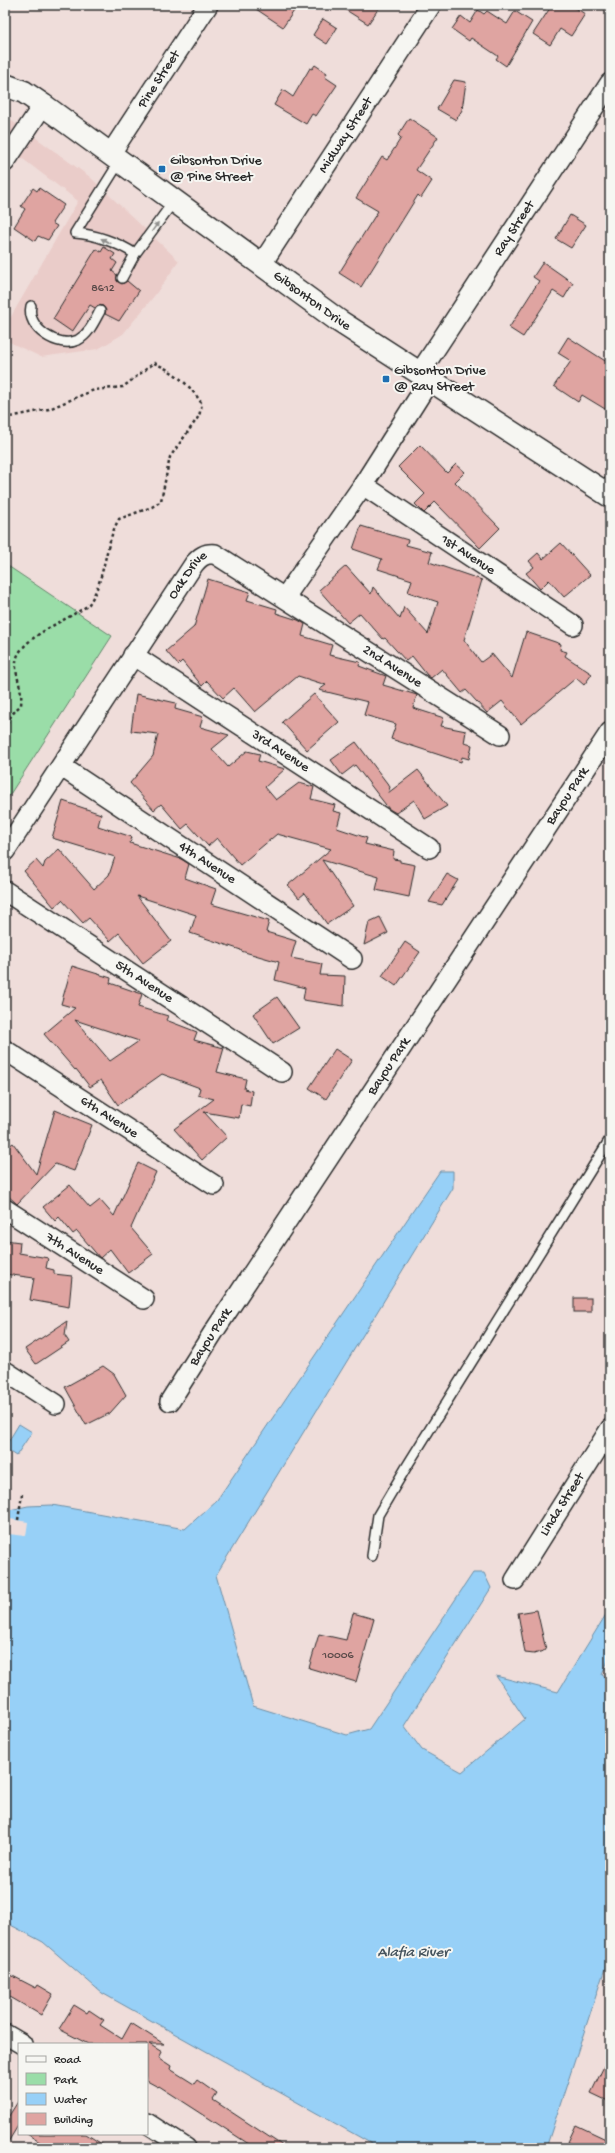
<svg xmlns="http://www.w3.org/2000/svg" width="615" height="2153" viewBox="0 0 615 2153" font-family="'Gochi Hand',sans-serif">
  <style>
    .built { fill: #eaccc9 }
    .green { fill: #9adda8; stroke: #62846a }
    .water { fill: #97d0f7; stroke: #6c8ea5 }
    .pier { fill: #efddda }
    .building { fill: #dfa4a1; stroke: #2b2b2b; fill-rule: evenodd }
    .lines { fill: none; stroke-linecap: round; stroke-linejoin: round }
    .service-casing { stroke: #2b2b2b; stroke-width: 12 }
    .minor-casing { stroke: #2b2b2b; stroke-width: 22 }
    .secondary-casing { stroke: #2b2b2b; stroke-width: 25 }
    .path { stroke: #2b2b2b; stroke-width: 2.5; stroke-dasharray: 3 3; stroke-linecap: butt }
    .service { stroke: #f6f6f2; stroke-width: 9 }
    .minor { stroke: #f6f6f2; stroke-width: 19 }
    .secondary { stroke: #f6f6f2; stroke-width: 22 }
    .oneway { fill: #90908e }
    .poi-dot { fill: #1f6fb2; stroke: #f6f6f2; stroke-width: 1.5 }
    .labels { text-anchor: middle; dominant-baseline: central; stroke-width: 4; stroke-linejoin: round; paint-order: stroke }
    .number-label { font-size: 12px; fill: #584948 }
    .street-label { font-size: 14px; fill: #2b2b2b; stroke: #f6f6f2 }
    .poi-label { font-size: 14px; fill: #2b2b2b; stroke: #f6f6f2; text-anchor: start }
    .water-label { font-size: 15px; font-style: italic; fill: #46545e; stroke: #f6f6f2 }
  </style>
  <rect width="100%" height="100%" fill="#efddda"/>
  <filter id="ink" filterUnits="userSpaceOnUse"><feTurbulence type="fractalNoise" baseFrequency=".025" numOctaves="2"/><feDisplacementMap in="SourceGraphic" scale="8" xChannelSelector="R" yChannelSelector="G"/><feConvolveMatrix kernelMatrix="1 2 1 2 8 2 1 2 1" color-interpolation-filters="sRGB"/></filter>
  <g filter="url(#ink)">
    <g class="built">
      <polygon points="5,116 19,126 5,146"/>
      <polygon points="32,135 90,177 179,261 155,295 123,334 98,349 41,357 5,340 5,327 78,201 19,156"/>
    </g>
    <polygon class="green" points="5,564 112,636 5,802"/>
    <g class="water">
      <polygon points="440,1171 453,1171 453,1188 216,1575 253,1706 347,1735 369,1729 473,1573 484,1573 491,1588 404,1726 422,1750 462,1772 525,1719 496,1676 558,1692 610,1608 610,1656 602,1675 610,1680 610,1953 546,2148 374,2148 372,2144 102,1993 43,1942 5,1922 5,1511 28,1506 52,1505 185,1529 217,1500"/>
      <polygon points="19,1424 32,1432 16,1456 5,1449 5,1447"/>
    </g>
    <polygon class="pier" points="10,1519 28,1522 26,1536 8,1534"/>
    <g class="building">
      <polygon points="250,5 298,5 283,27"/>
      <polygon points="338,5 381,5 368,24"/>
      <polygon points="552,5 571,5 585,14 571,36 560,29 550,45 533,34"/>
      <polygon points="478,10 484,14 487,11 507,24 515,11 532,22 506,66 496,59 498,56 471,38 469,41 452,29 461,16 470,23"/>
      <polygon points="323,19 337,28 327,44 313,35"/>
      <polygon points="315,65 327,73 325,77 337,85 316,116 312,114 306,124 274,105 283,90 293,97 310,68 312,69"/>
      <polygon points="454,80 466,82 462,110 456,120 437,109"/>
      <polygon points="409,118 438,137 416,170 432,181 421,198 418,195 361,287 339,273 378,211 356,198 382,157 387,160 401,138 398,135"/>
      <polygon points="33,188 37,191 39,188 64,205 52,223 57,226 48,240 38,236 35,241 14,227 25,209 21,206"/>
      <polygon points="570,215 586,225 571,248 556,239"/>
      <polygon points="104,247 115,254 112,259 117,263 112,271 117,275 117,281 122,284 127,281 139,291 119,321 105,314 106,310 103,306 99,305 95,308 90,305 72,332 53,319 96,249 101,252"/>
      <polygon points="543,262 573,283 564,298 553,291 523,337 509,328 539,281 533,277"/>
      <polygon points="568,337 610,364 610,412 582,395 578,402 554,386 571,361 558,353"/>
      <polygon points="420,445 447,473 456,464 465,472 455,482 500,528 480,548 435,502 424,513 415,504 425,494 398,467"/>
      <polygon points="361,526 408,540 406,545 432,552 429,562 482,580 464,640 481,662 492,654 512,678 526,632 561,644 560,650 567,652 565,656 592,674 584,685 576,678 521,724 502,701 487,713 466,690 462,693 442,669 431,678 427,675 412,656 406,661 385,638 383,639 360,613 348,623 319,590 346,566 371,594 373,587 400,619 404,607 428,634 438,602 408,592 412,580 378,569 382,559 353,549"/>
      <polygon points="561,543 590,575 564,597 549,580 540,589 526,573 534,567 529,561 538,553 543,559"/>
      <polygon points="208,579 250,592 247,600 277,609 276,613 298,620 305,624 302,636 332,645 329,655 360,662 359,666 386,676 383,685 417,695 413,708 444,718 441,726 466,731 464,743 472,745 469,759 462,757 461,762 391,739 396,724 364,715 368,702 319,690 326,685 298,676 255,712 234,688 223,698 207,681 202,686 182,661 178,665 166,651 194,627"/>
      <polygon points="136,694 176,703 175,709 203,717 200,727 229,735 212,749 228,767 247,751 260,754 258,761 285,769 265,787 276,800 299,783 314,787 311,799 335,805 333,811 341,813 337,828 367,838 365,844 394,851 393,859 400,860 400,862 415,865 409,897 376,890 379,877 322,860 353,906 327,924 305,893 299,898 288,885 331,849 277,834 240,865 217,838 208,846 188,824 182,829 161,804 154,810 130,783 153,756 158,734 131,731"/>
      <polygon points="314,694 339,722 307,750 282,722"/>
      <polygon points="356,742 390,787 388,793 418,770 447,806 425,819 414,800 396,813 389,809 355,765 342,775 331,760"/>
      <polygon points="63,801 101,814 98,826 132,837 130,843 181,859 189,864 185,878 216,889 211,904 269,921 266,932 296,941 291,958 322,964 320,975 345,976 344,1006 303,1000 305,988 275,980 279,962 241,951 241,950 190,933 196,915 137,896 171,941 143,963 119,933 110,941 89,918 83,923 62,900 54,907 24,871 36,860 43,868 45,862 59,849 94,889 109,875 115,857 52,838"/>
      <polygon points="447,874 458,880 442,905 429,902"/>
      <polygon points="380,917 388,933 364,945 369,922"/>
      <polygon points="405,942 420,952 396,986 382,976"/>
      <path d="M72,966L111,978L110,983L142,994L138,1007L168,1016L166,1020L197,1032L194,1040L224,1048L217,1072L246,1079L244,1089L252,1091L250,1106L241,1104L239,1118L204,1112L227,1137L202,1160L174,1129L214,1099L198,1095L200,1088L162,1074L118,1105L101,1080L90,1087L76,1069L75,1070L44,1034L75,1008L61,1004ZM75,1020L139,1041L110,1061Z"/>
      <polygon points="277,997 299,1028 273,1044 253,1014"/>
      <polygon points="335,1049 352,1060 326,1099 309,1088"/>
      <polygon points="55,1110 92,1125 74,1171 55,1164 17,1204 5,1193 5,1149 13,1143 36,1174"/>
      <polygon points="138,1163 156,1172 131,1228 153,1254 128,1273 110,1249 100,1258 77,1231 73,1234 59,1217 55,1221 43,1207 70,1185 90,1208 100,1200 114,1216"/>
      <polygon points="5,1240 20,1242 19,1253 48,1258 46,1268 54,1270 54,1274 72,1276 69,1307 30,1300 34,1278 5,1274"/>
      <rect x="574" y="1298" width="17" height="14"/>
      <polygon points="67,1321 65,1336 69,1342 36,1364 25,1349"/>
      <polygon points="103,1366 114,1374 126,1395 110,1413 86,1425 65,1387"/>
      <polygon points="537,1610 546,1650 534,1654 525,1653 518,1613"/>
      <polygon points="353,1613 374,1619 356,1682 309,1668 319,1634 346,1640"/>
      <polygon points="5,1972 36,1988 38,1985 53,1994 41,2015 5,1994"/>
      <polygon points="74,2005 87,2013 89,2010 104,2020 100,2025 122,2039 131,2023 164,2044 149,2044 162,2052 159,2058 171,2066 170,2069 194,2084 197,2080 217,2094 213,2100 286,2148 255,2148 159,2086 158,2087 147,2081 147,2044 88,2044 59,2029"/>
      <polygon points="610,2054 610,2102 591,2093"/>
      <polygon points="19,2100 19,2124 5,2147 5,2122"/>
      <polygon points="576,2125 610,2141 610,2148 580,2148 568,2142"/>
      <polygon points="27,2134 86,2134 108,2148 49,2148"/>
    </g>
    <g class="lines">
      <defs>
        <g id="service">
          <path d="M120,161L75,233C94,234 119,243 135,254"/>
          <polyline points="122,278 135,254 174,201"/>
          <path d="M31,306C26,328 58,349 78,340C89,334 94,322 100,311"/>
          <polyline points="372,1556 378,1515 407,1466 610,1139"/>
        </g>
        <g id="minor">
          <path id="s1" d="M111,153L208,5"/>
          <polyline points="5,162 43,105"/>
          <path id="s2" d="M261,265L431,5"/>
          <path id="s3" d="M419,374L610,83"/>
          <path id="s4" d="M363,485L573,625"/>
          <polyline points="285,597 363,485 429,381"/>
          <path id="s5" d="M133,655L429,848"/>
          <path id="s6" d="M62,767L352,959"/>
          <path id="s7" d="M5,851L194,564C200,557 205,553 215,554L500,735"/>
          <path id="s8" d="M5,891L282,1072"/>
          <path id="s9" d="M5,1050L214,1185"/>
          <path id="s10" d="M5,1209L144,1299"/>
          <polyline points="5,1371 56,1404"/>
          <path id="s11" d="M170,1401L213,1333L610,732"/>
          <path id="s12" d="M515,1580L610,1429"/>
          <polyline points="5,2034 22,2044"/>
          <polyline points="147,2123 186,2148"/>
        </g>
        <g id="secondary">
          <path id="s13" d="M5,85L24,92L43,105L339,321L610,496"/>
        </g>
      </defs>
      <use href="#service" class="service-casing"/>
      <use href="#minor" class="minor-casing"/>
      <use href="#secondary" class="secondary-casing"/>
      <g class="path">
        <path d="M5,418L49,409L94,390L123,387L154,363C174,371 191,386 202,404L199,416L170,457L161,501L152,507L119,519C104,545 106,578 89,604C85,608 79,611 74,614C57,624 16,642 16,663C15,677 23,688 21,705C13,712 8,719 5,730"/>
        <polyline points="18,1520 22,1494"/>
      </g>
      <use href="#service" class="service"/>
      <use href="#minor" class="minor"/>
      <use href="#secondary" class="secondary"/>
    </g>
    <defs><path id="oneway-solid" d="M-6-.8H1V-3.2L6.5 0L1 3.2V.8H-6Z"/></defs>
    <g class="oneway">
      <use href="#oneway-solid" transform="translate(155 227) rotate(-54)"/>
      <use href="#oneway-solid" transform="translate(106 241) rotate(-153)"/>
    </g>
  </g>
  <g class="poi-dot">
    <rect x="158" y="165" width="8" height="8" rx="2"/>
    <rect x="382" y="375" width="8" height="8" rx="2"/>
  </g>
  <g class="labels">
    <g class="number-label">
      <text x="103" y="289">8612</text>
      <text x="338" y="1656">10006</text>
    </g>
    <g class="street-label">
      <text stroke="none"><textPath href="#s1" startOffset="88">Pine Street</textPath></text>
      <text stroke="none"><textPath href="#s2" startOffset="155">Midway Street</textPath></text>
      <text stroke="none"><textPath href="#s3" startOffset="174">Ray Street</textPath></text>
      <text stroke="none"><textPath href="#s13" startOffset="376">Gibsonton Drive</textPath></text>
      <text stroke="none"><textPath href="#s4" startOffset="126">1st Avenue</textPath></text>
      <text stroke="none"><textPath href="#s7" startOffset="331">Oak Drive</textPath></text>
      <text stroke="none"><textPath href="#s7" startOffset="578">2nd Avenue</textPath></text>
      <text stroke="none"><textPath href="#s5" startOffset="176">3rd Avenue</textPath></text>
      <text stroke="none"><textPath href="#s11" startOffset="724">Bayou Park</textPath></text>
      <text stroke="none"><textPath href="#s6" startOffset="174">4th Avenue</textPath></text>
      <text stroke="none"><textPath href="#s8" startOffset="166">5th Avenue</textPath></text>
      <text stroke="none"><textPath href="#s11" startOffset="400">Bayou Park</textPath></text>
      <text stroke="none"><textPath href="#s9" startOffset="124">6th Avenue</textPath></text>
      <text stroke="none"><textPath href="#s10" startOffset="83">7th Avenue</textPath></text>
      <text stroke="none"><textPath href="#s11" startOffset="76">Bayou Park</textPath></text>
      <text stroke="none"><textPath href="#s12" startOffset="89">Linda Street</textPath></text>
    </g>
    <g class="poi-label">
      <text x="170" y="161">Gibsonton Drive<tspan x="170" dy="16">@ Pine Street</tspan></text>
      <text x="394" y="371">Gibsonton Drive<tspan x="394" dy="16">@ Ray Street</tspan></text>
    </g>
    <g class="water-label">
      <text x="413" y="1953">Alafia River</text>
    </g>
  </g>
  <rect width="615" height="2153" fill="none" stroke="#f6f6f2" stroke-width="20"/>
  <rect x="10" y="10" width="595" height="2133" fill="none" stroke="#2b2b2b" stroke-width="1.5" filter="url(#ink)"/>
  <rect x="18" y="2043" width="130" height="92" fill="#f6f6f2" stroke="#a5a5a2"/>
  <rect x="26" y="2056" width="20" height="6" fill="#f6f6f2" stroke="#a5a5a2"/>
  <text x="54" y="2063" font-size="12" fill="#2b2b2b">Road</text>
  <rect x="26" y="2073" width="20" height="12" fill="#9adda8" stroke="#a5a5a2"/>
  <text x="54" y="2083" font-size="12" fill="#2b2b2b">Park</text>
  <rect x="26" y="2093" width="20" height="12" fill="#97d0f7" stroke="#a5a5a2"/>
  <text x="54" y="2103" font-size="12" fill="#2b2b2b">Water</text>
  <rect x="26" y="2113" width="20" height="12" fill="#dfa4a1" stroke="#a5a5a2"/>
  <text x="54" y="2123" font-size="12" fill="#2b2b2b">Building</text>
</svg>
